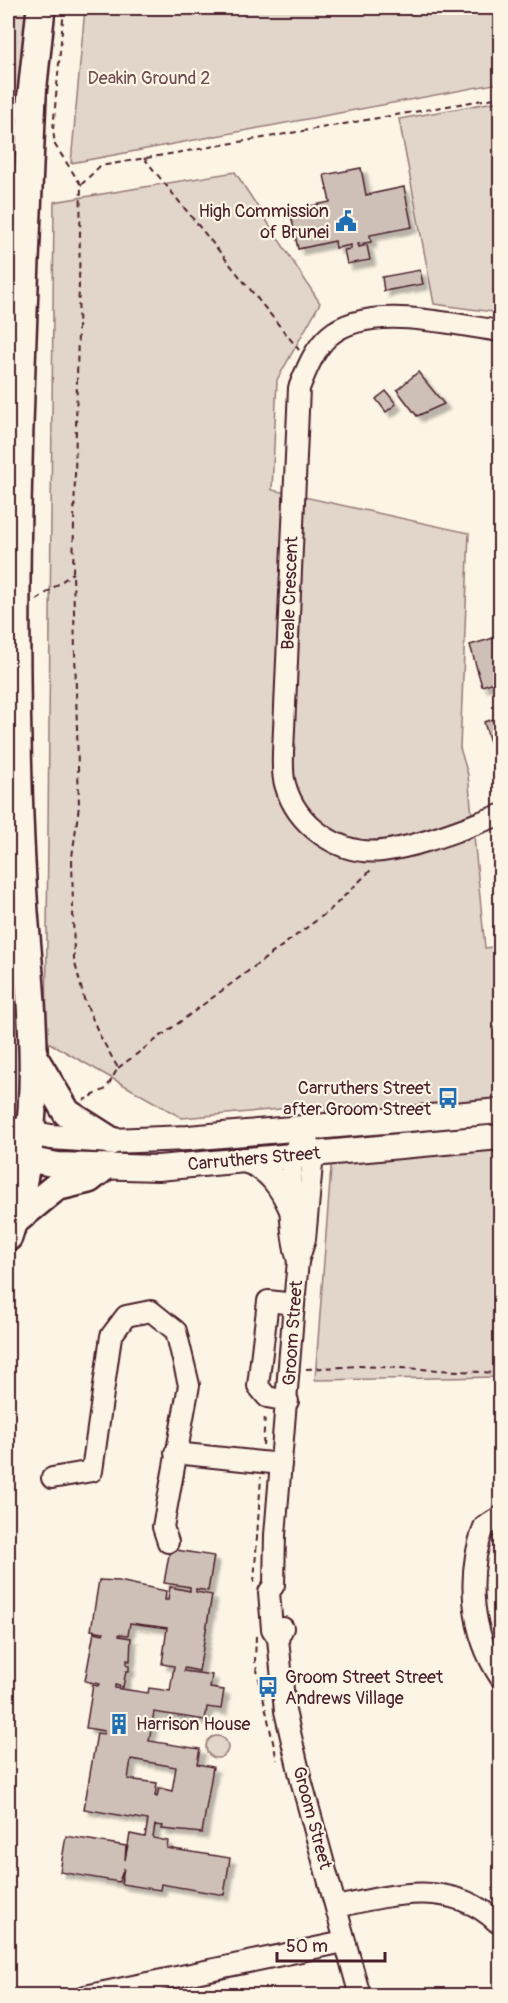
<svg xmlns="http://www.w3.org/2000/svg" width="508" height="2003" viewBox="0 0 508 2003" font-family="Pangolin,sans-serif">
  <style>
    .green { fill: #e2d5ca; stroke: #967a7a; stroke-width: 1.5 }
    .building { fill: #cfc0b7; stroke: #4a1f2b; stroke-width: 1.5; fill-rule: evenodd; filter: url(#shadow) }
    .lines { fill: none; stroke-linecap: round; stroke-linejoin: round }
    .minor-casing { stroke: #4a1f2b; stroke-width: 24 }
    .major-casing { stroke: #4a1f2b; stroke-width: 28 }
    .highway-casing { stroke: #4a1f2b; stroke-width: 32 }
    .path { stroke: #4a1f2b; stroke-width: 2; stroke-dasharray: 6 4.5; stroke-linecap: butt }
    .minor { stroke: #fcf5e5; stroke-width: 20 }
    .major { stroke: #fcf5e5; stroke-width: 24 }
    .highway { stroke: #fcf5e5; stroke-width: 27 }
    .labels { text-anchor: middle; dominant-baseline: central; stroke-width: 4.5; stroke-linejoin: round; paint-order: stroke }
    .park-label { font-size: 18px; fill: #704c53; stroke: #fcf5e5 }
    .poi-label { font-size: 18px; fill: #4a1f2b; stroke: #fcf5e5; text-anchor: end }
    .street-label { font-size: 18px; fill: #4a1f2b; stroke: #fcf5e5 }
  </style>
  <defs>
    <filter id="shadow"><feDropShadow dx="5.5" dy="5.5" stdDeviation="1.5" flood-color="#0004"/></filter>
  </defs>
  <rect width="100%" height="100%" fill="#fcf5e5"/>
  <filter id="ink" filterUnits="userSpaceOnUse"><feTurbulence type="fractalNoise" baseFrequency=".0167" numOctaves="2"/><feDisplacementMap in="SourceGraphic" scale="12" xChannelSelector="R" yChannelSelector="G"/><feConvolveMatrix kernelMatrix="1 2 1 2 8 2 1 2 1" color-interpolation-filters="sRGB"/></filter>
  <g filter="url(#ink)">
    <g class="green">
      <polygon points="8,8 31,8 8,244"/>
      <polygon points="85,8 500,8 500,83 71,163"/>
      <polygon points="500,101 500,313 434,304 399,119"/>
      <polygon points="235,172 320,303 277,380 272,490 469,533 460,748 468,775 485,948 500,946 500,1377 315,1380 331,1168 325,1105 182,1118 46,1041 54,202"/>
      <circle cx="217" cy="1747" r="11"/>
    </g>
    <g class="building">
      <polygon points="361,168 366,195 404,187 412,227 370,235 371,242 358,244 359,247 367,245 370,260 347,264 344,250 351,249 351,245 336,248 335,241 298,249 290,210 330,202 324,175"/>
      <polygon points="420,270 423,284 384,291 382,277"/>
      <polygon points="418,372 444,404 417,416 397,390"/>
      <polygon points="386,391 396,404 386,412 376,399"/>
      <polygon points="500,636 500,680 482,686 470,645"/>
      <polygon points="500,717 500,746 492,749 484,722"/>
      <path d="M170,1549L214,1556L208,1591L196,1589V1592L212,1595L199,1671L184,1668V1671L212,1675L210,1688L224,1690L221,1709L207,1707L205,1720L154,1712L149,1741L200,1749L197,1764L213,1767L202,1833L162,1829L163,1826L155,1825L153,1838L168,1841L167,1848L230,1858L224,1895L161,1884L160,1890L121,1884L124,1868L119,1882L60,1872L66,1836L126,1846L125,1860L130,1834L145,1837L148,1820L84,1809L97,1733L104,1734V1731L86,1728L93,1685L98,1686L99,1684L85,1681L94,1632L103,1634L104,1632L91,1630L99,1580L119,1581L166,1591L165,1600H168L170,1587L190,1591V1587L164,1583ZM130,1623L167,1628L162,1664L174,1666L170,1691L149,1688L148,1693L115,1688V1685L123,1687L126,1671H129V1666L127,1665V1660L130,1661L131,1638L119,1636V1634L128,1635ZM131,1759L176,1767L172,1791L159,1788L157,1797L155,1796L157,1783L128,1779Z"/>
    </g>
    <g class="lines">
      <defs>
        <g id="minor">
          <path d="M500,331C452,325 368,302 329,336C314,349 306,371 299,388L283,752C283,762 282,774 285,784C296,825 339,856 382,851C422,846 463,828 500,815"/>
          <path d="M298,1142C286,1170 289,1232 298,1261"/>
          <polyline points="288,1401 267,1397 258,1386 268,1301 294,1304"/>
          <polyline points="175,1453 281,1464"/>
          <polyline points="52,1478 92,1471 111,1336 126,1316 151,1311 176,1331 189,1385 163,1527 168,1542"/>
          <path d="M500,1517L484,1527C466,1575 471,1634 500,1677"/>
          <polyline points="283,1628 278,1638 285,1711 301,1780 360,1996"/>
          <polyline points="278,1638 272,1629 269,1592 274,1585 275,1535 294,1304 298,1261 305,1239 313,1154 304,1129"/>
          <path d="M337,1907C393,1894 452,1879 497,1922"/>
          <polyline points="85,1996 344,1942"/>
        </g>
        <g id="major">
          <polyline points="8,1129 51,1137 111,1141 188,1138 500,1111"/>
          <polyline points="8,1156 58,1165 158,1168 500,1137"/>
          <path d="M244,1160C269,1167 282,1187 292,1210"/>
        </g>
        <g id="highway">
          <polyline points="30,113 41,8"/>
          <polyline points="34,1058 67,1113 111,1141"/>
          <polyline points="12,1223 56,1187 89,1179 103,1168"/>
          <path d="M8,1237C45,1128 33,1025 24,912C20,855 18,797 17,740C12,525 23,310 32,95"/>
        </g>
      </defs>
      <use href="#minor" class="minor-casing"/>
      <use href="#major" class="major-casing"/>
      <use href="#highway" class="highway-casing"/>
      <g class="path">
        <polyline points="64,8 53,130 55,145 81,185 73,573 79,806 72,857 74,959 84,999 100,1036 118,1068 106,1089 84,1100"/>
        <polyline points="144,158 299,350"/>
        <polyline points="81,185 100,166 500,97"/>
        <polyline points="37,600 73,573"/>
        <polyline points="118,1068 329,911 373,868"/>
        <polyline points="306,1369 359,1366 500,1373"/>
        <polyline points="263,1445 265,1415"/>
        <polyline points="254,1583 261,1477"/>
        <polyline points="256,1636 255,1661 277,1760"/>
      </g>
      <use href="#minor" class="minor"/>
      <use href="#major" class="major"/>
      <use href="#highway" class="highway"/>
    </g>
  </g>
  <defs>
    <symbol id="civic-bare" viewBox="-9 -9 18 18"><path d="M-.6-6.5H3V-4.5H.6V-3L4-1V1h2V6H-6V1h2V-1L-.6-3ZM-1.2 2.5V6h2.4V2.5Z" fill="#1f6fb2" stroke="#fcf5e5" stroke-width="2.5" paint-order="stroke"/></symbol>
    <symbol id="bus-bare" viewBox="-9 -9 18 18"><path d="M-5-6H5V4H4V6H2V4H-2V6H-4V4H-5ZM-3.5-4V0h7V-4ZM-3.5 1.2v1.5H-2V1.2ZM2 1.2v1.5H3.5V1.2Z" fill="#1f6fb2" stroke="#fcf5e5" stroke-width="2.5" paint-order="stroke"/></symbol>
    <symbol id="building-bare" viewBox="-9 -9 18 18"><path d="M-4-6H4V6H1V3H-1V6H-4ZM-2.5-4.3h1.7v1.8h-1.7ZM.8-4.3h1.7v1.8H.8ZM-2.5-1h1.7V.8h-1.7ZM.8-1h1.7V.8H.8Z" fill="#1f6fb2" stroke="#fcf5e5" stroke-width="2.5" paint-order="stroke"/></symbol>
  </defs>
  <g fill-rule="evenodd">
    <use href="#civic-bare" x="331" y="206" width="30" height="30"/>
    <use href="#bus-bare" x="433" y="1083" width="30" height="30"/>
    <use href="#bus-bare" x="253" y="1672" width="30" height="30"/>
    <use href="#building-bare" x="104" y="1709" width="30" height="30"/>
  </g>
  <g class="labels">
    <g class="park-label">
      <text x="149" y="78">Deakin Ground 2</text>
    </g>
    <g class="poi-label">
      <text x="329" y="211">High Commission<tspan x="329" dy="21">of Brunei</tspan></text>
      <text x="431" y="1088">Carruthers Street<tspan x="431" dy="21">after Groom Street</tspan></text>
      <text x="285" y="1677" text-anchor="start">Groom Street Street<tspan x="285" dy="21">Andrews Village</tspan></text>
      <text x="136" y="1724" text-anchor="start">Harrison House</text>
    </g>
    <g class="street-label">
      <text transform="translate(290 593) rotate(-88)">Beale Crescent</text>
      <text transform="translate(254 1159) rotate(-5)">Carruthers Street</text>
      <text transform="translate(293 1333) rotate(-86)">Groom Street</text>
      <text transform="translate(312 1818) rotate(75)">Groom Street</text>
    </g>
  </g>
  <rect width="508" height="2003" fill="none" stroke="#fcf5e5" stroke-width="30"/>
  <rect x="15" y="15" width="478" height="1973" fill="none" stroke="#4a1f2b" stroke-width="2" filter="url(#ink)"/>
  <path d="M277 1952v9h108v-9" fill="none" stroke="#4a1f2b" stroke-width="3"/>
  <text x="286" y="1952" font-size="18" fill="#4a1f2b" stroke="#fcf5e5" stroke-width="4.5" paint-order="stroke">50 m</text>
</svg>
